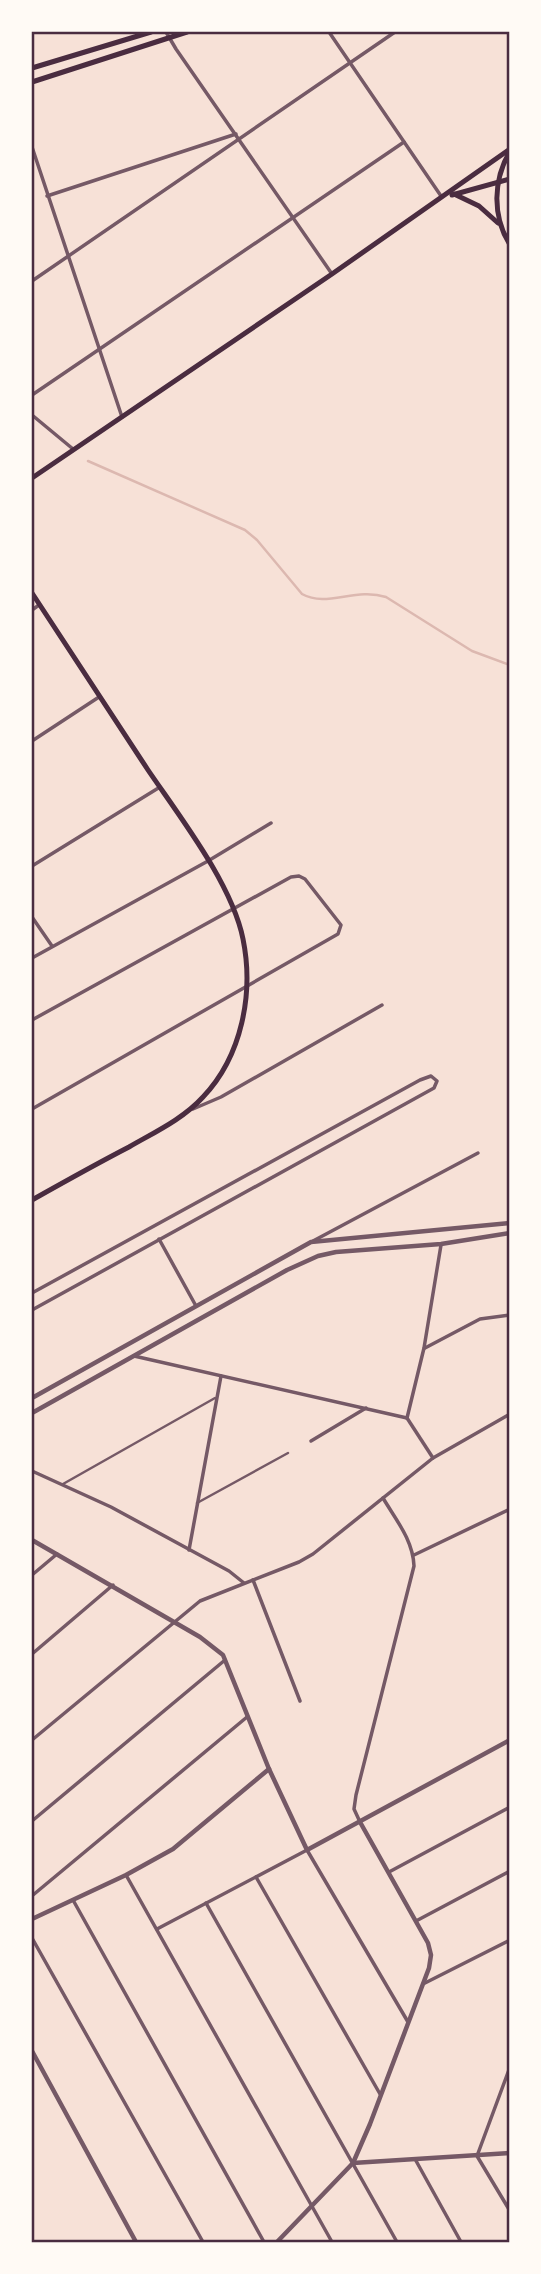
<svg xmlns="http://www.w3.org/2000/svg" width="541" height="2274" viewBox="0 0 541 2274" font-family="Overpass,sans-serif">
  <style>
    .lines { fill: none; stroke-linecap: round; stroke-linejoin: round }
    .stream { stroke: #dcb8b0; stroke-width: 2.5 }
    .pedestrian { stroke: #755966; stroke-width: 2.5 }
    .minor { stroke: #755966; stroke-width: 3.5 }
    .tertiary { stroke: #755966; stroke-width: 4.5 }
    .secondary { stroke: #4a2c40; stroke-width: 5 }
    .primary { stroke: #4a2c40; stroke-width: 5 }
    .neatline { fill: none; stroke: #4a2c40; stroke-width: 2.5 }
  </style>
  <rect width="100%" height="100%" fill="#f7e1d7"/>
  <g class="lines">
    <path class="stream" d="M88,461L245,530L257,540L302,594C327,608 355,587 386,597L472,651L510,665"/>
    <g class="pedestrian">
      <polyline points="63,1484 215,1398"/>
      <polyline points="197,1503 288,1453"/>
    </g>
    <g class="minor">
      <polyline points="166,32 176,49 332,274"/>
      <polyline points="329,32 441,196"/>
      <polyline points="32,147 122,417"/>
      <polyline points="47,196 236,134"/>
      <polyline points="32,281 395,32"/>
      <polyline points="32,395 404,142"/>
      <polyline points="32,415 73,449"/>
      <polyline points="32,610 39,605"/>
      <polyline points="32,741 99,697"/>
      <polyline points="32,866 160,787"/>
      <polyline points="32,917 52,946"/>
      <polyline points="32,958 208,861 271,823"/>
      <polyline points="32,1020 291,877 299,876 305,879 341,925 338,934 32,1109"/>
      <polyline points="193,1109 221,1097 382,1005"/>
      <polyline points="159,1239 196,1306"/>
      <polyline points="313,1241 478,1153"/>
      <polyline points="32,1293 420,1080 431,1076 437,1081 434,1088 32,1310"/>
      <polyline points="425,1348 480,1319 510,1315"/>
      <polyline points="134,1356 407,1418"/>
      <polyline points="407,1418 424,1348 441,1245"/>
      <polyline points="407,1418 433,1458"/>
      <polyline points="311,1441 366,1408"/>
      <polyline points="32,1471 111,1507 229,1571 244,1583"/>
      <polyline points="189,1550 221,1376"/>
      <polyline points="414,1555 510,1509"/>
      <polyline points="32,1575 57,1554"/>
      <polyline points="253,1580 300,1701"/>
      <polyline points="32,1654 113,1585"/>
      <polyline points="32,1740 200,1601 299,1562 313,1554 433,1458 510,1414"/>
      <polyline points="32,1821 225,1660"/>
      <path d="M360,1822L354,1809L356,1795L414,1566C413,1540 396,1520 383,1498"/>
      <polyline points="389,1872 510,1807"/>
      <polyline points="126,1875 332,2242"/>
      <polyline points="256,1877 380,2094"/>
      <polyline points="33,1895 247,1717"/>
      <polyline points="73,1900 264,2242"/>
      <polyline points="206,1903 397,2242"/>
      <polyline points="416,1921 510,1871"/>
      <polyline points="157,1929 307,1850 408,2022"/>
      <polyline points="32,1938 203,2242"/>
      <polyline points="425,1983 510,1940"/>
      <polyline points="510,2067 477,2156 510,2211"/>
      <polyline points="415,2159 461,2242"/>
    </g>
    <g class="tertiary">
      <polyline points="32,1398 311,1242 510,1223"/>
      <polyline points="32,1413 287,1270 318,1256 336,1252 441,1244 510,1233"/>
      <polyline points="32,1540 200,1637 223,1655 269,1769 307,1850 510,1740"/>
      <polyline points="32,1919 126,1875 173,1849 269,1769"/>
      <polyline points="32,2051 136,2242"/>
      <polyline points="353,2163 510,2153"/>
      <polyline points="277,2242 353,2163 370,2124 429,1968 431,1955 428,1943 360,1822"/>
    </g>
    <g class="secondary">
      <polyline points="32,68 151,32"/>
      <polyline points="32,82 187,32"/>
      <polyline points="452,195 510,179"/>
      <polyline points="32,478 332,274 510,149"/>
      <path d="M32,593C70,652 109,711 148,770C180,817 232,884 243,939C254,993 242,1056 203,1097C183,1119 155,1132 129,1147C96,1164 64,1182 32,1200"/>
    </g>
    <g class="primary">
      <path d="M510,151C493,180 492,216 510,245"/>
      <polyline points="454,194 479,206 498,223"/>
    </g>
  </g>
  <rect width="541" height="2274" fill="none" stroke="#fffaf5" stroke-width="66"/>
  <rect x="33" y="33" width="475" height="2208" class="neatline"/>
</svg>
